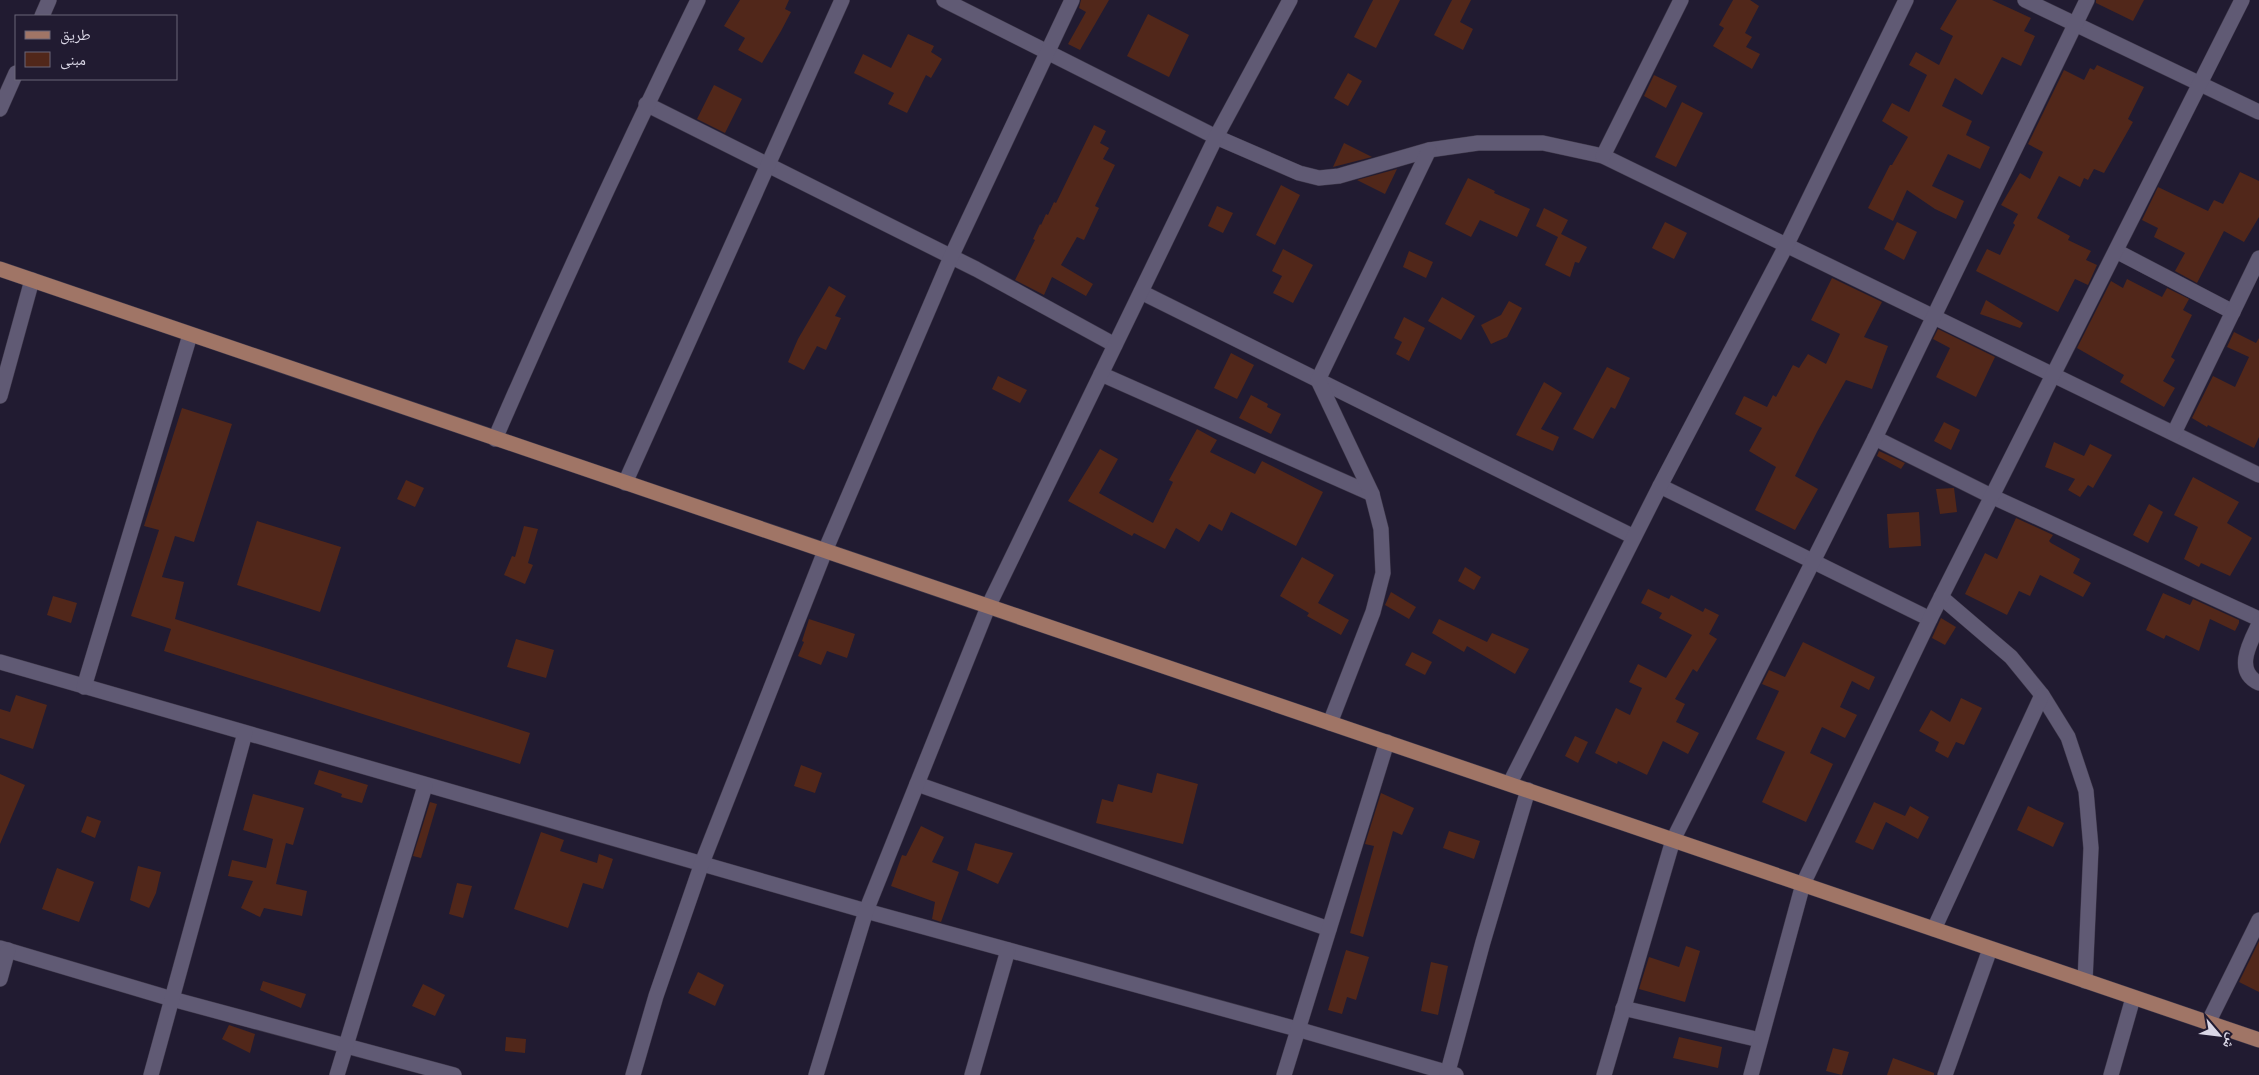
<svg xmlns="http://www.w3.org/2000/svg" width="2259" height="1075" viewBox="0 0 2259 1075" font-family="Lato,'Noto Naskh Arabic',sans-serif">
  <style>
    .building { fill: #51271a }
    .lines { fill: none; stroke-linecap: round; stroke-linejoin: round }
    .minor-casing { stroke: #3d3749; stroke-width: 16 }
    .major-casing { stroke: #3d3749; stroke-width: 16 }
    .minor { stroke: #605a74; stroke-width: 15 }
    .major { stroke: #a07566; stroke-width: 15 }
  </style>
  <rect width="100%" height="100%" fill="#211b31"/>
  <g class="building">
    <polygon points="740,0 789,0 785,9 791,12 781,31 762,63 738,50 745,38 724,26"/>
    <polygon points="1081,0 1109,0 1080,50 1068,44 1086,12 1079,8"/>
    <polygon points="1373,0 1400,0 1376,48 1354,37"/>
    <polygon points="1452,0 1471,0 1460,22 1473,29 1463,50 1434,35"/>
    <polygon points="1733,0 1750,0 1759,6 1745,33 1752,37 1746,47 1760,54 1752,69 1713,46 1724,28 1719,25"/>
    <polygon points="1957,0 1992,0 2031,18 2024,31 2035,36 2021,66 2002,57 1982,95 1955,78 1942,106 1972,121 1966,135 1990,147 1980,169 1948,154 1932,186 1964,201 1956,219 1935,209 1907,190 1893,221 1868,208 1890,165 1892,165 1908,137 1882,121 1892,103 1909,112 1927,75 1909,65 1916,52 1939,65 1953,36 1940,29"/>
    <polygon points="2096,0 2144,0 2133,21 2096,3"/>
    <polygon points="1148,14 1189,35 1169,77 1127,56"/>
    <polygon points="908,34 934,46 931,52 942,59 931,78 926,75 907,113 888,104 894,93 854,73 863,54 891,68"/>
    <polygon points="2097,65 2144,87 2128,119 2133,122 2104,173 2094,169 2088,180 2084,178 2080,187 2059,176 2037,218 2070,236 2068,240 2091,251 2086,260 2097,265 2088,285 2075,279 2058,312 1976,271 1987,249 2000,255 2015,225 2013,223 2018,214 2001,205 2020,173 2030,179 2043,152 2028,144 2064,70 2084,80 2090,68 2094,70"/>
    <polygon points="1348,73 1362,81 1348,106 1334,98"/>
    <polygon points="1654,75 1677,86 1666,108 1644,96"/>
    <polygon points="714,85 742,99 725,133 697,119"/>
    <polygon points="1682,102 1703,113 1676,167 1655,157"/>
    <polygon points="1094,125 1106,131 1100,143 1109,148 1103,159 1115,165 1095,206 1099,208 1084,240 1077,237 1061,265 1093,284 1086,296 1052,277 1044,295 1015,280 1035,240 1033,239 1040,224 1041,225 1046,214 1048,215 1054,202 1056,203"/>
    <polygon points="1344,143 1372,157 1333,167"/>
    <polygon points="1397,169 1385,194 1357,180"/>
    <polygon points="2240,172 2259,181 2259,217 2244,242 2224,231 2197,283 2175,271 2185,253 2154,237 2158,228 2142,220 2158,187 2208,211 2214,200 2223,204"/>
    <polygon points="1468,178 1495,191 1494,193 1530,209 1517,237 1480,220 1471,237 1445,224"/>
    <polygon points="1281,185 1300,195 1275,245 1256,235"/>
    <polygon points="1217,206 1233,213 1223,233 1208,226"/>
    <polygon points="1544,208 1568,220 1561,234 1587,247 1579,263 1575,262 1570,277 1545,265 1558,237 1536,226"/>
    <polygon points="1665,222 1687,233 1674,259 1652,248"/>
    <polygon points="1897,222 1917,232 1904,260 1884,249"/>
    <polygon points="1283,249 1313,265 1293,303 1273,293 1282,276 1272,271"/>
    <polygon points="1409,251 1433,262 1426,278 1403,267"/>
    <polygon points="1832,278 1882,302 1864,337 1888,346 1872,389 1846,380 1817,432 1795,476 1818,489 1795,530 1755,510 1776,467 1749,451 1762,428 1735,414 1744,396 1767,407 1773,395 1776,397 1793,365 1799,368 1808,354 1826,364 1840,334 1811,320"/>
    <polygon points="2127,279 2162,297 2167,288 2189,299 2183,310 2192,315 2171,357 2175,360 2163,381 2175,388 2164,407 2120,382 2124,375 2077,348 2111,281 2123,288"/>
    <polygon points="829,286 846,296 835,316 841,318 826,350 817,346 804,370 788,362 798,339"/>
    <polygon points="1442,297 1475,316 1461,340 1428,321"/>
    <polygon points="1986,300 2023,323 2020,328 1980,314"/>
    <polygon points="1509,301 1522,308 1507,337 1491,344 1481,325 1501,315"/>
    <polygon points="1404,317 1425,328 1409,361 1396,354 1402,342 1394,338"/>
    <polygon points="1938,329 1995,357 1976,397 1936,377 1950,348 1933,339"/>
    <polygon points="2234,332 2256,343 2259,338 2259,437 2254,448 2208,425 2207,427 2192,418 2213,376 2235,387 2249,357 2227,347"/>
    <polygon points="1231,353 1254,365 1237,399 1214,388"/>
    <polygon points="1607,367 1630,378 1615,409 1611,407 1593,439 1573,429"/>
    <polygon points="998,376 1027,390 1020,403 992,389"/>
    <polygon points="1544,382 1562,393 1541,429 1559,437 1553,451 1516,435"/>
    <polygon points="1251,395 1268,404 1267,407 1281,414 1271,434 1239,418"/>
    <polygon points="182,408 232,424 194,542 175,536 162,577 184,582 175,619 530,733 520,764 164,651 171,629 131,616 159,530 144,526"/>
    <polygon points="1944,422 1960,430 1951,450 1934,441"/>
    <polygon points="1197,429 1217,440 1210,452 1255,474 1262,461 1323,492 1296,546 1231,512 1222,531 1209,524 1199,542 1176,528 1165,549 1134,533 1132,536 1068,501 1100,449 1118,459 1099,493 1153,523 1173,482 1169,480"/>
    <polygon points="2054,442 2084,456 2090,444 2112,455 2093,488 2088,485 2080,497 2068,490 2075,479 2045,467"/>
    <polygon points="1879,451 1905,463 1901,469 1877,456"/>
    <polygon points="2193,477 2239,502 2227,523 2252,538 2230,576 2201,563 2199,567 2184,559 2198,527 2174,515"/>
    <polygon points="406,480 424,488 415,507 397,499"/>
    <polygon points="1954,488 1957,512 1940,514 1936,489"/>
    <polygon points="2149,504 2163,512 2148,543 2133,535"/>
    <polygon points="1919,512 1921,546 1889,548 1887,514"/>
    <polygon points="2016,518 2053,535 2049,541 2051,543 2080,559 2073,573 2091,583 2083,597 2040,575 2030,596 2019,591 2007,615 1965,594 1985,553 1997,559"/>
    <polygon points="257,521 341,547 320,612 237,585"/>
    <polygon points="524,526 538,529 528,563 533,565 525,584 504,575 512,556 515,557"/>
    <polygon points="1302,557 1334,575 1318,603 1349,620 1341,635 1307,616 1309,613 1280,596"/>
    <polygon points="1465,567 1481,577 1474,590 1458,581"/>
    <polygon points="1648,589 1669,599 1671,595 1703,612 1705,608 1719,615 1709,634 1717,639 1697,672 1693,669 1675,699 1685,704 1676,722 1699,733 1688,754 1663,741 1647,775 1618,761 1617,764 1595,753 1616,708 1630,715 1642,688 1629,682 1638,664 1666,678 1692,635 1659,618 1662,613 1641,603"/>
    <polygon points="1391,592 1416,607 1409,619 1385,605"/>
    <polygon points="2163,593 2190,605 2193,599 2239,620 2239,623 2235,631 2210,619 2199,651 2166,635 2164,639 2146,630"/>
    <polygon points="53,596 77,603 71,623 47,615"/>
    <polygon points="1941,618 1956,627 1945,645 1932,638"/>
    <polygon points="809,619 855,634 847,658 827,651 821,665 798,656 804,642 802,641"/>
    <polygon points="1439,619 1487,642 1492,633 1529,649 1515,674 1467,646 1464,652 1432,633"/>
    <polygon points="516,639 554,650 546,678 507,667"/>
    <polygon points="1803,642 1875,677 1869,690 1852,681 1840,707 1857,715 1845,738 1822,727 1810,753 1833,764 1806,822 1762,802 1785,752 1756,739 1779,691 1762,684 1769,670 1785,677"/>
    <polygon points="1412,652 1432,662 1425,675 1405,665"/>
    <polygon points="16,695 47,705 33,749 0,738 0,709 10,712"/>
    <polygon points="1961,698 1982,708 1964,745 1956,742 1948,758 1935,751 1939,742 1919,731 1931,710 1950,722"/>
    <polygon points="1575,736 1588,742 1578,763 1565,756"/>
    <polygon points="801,765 822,773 815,793 794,786"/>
    <polygon points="319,770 368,785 362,803 341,797 342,794 314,784"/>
    <polygon points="1157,773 1198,784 1183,844 1096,823 1102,799 1113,802 1118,784 1152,793"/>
    <polygon points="0,774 25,785 0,844"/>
    <polygon points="1381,793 1414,808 1402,835 1393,831 1363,937 1350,933 1374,846 1365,844"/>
    <polygon points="253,794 304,808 293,845 286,843 276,884 307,891 302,916 264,908 260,917 241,908 253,881 228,876 232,860 266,868 273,839 243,830"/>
    <polygon points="430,802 437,804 421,858 413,856"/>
    <polygon points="1874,802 1905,816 1910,806 1929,817 1918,839 1886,822 1873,850 1855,842"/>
    <polygon points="2028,806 2064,823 2053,847 2017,830"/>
    <polygon points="87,816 101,821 95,838 81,832"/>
    <polygon points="921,826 944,837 932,862 959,872 941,922 932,919 935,902 891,886 902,855 906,856"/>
    <polygon points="1449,831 1480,841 1474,859 1443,848"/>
    <polygon points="541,832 564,840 560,851 597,863 599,854 613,859 603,889 583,883 568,928 514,909"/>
    <polygon points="975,843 1013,853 998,884 967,870"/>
    <polygon points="138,866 161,872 156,893 149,908 130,900"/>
    <polygon points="57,868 94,882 79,922 42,909"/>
    <polygon points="457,883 472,886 463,918 449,914"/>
    <polygon points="2259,941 2259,992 2239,982"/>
    <polygon points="1686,946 1700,951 1685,1002 1639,989 1649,957 1679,967"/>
    <polygon points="1346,950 1369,957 1356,1000 1347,997 1342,1014 1328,1010"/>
    <polygon points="1431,962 1448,966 1438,1015 1421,1011"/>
    <polygon points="698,972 724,985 715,1006 688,993"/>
    <polygon points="263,981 306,994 301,1008 260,990"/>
    <polygon points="423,984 445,995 435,1016 412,1006"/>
    <polygon points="229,1025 255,1034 250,1053 222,1039"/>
    <polygon points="506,1037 526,1039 525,1053 505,1051"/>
    <polygon points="1679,1037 1722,1047 1718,1068 1673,1058"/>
    <polygon points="1833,1048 1849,1052 1842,1075 1826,1071"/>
    <polygon points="1893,1058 1934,1073 1934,1075 1887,1075"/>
  </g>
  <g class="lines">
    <defs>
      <g id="minor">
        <polyline points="944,0 1216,137 1299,173 1319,178 1339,176 1429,150 1478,143 1543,143 1603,156 2259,475"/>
        <polyline points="2025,0 2259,112"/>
        <polyline points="42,16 49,0"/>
        <polyline points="646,104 976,269 1115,345"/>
        <polyline points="0,109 16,73"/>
        <polyline points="1603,156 1681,0"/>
        <polyline points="2116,251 2233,312"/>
        <polyline points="1141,292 1634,537"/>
        <polyline points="1101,374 1372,494"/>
        <polyline points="0,396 32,280"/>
        <polyline points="2174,433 2259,258"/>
        <polyline points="1875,438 1991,496 2259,619"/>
        <path d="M495,439C559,291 627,145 698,0"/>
        <polyline points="625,483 842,0"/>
        <polyline points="1660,486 1930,619"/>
        <polyline points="1941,597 2011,657 2042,695 2068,737 2086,791 2091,848 2085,981"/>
        <path d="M2259,624C2251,641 2233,671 2259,683"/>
        <polyline points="0,662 866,911 1297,1029 1456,1075"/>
        <polyline points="84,687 190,335"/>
        <polyline points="1330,723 1373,612 1383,573 1381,529 1372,494 1318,380 1429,150"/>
        <polyline points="1510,783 1660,486 1786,246 1906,0"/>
        <polyline points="917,784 1329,929"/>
        <polyline points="1934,929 2042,695"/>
        <polyline points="0,948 172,999 454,1075"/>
        <polyline points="0,979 8,950"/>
        <polyline points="1623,1008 1760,1040"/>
        <polyline points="2208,1023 2259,920"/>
        <polyline points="151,1075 245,733"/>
        <polyline points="337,1075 425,786"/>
        <polyline points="633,1075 656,996 702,863 825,551 951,257 1072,0"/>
        <polyline points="816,1075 866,911 988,607 1216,137 1290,0"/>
        <polyline points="972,1075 1008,950"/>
        <polyline points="1284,1075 1387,742"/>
        <polyline points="1447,1075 1483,942 1528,790"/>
        <polyline points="1604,1075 1673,840 1875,438 2087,0"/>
        <polyline points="1751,1075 1803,884 1930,619 2242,0"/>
        <polyline points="1945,1075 1990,949"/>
        <polyline points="2111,1075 2133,998"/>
      </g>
      <polyline id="major" points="0,269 2259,1040"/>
    </defs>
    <use href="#minor" class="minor-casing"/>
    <use href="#major" class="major-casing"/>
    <use href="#minor" class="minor"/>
    <use href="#major" class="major"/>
  </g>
  <rect x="15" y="15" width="162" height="65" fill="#211b31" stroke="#6b6679"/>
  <rect x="25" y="31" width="25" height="8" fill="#a07566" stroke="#6b6679"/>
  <text x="60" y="40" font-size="15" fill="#dad7e6">طريق</text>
  <rect x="25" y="52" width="25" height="15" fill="#51271a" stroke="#6b6679"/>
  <text x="60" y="65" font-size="15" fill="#dad7e6">مبنى</text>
  <g transform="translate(2219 1035) rotate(118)" stroke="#211b31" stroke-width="4" paint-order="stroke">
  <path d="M0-4L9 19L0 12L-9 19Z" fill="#dad7e6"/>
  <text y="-8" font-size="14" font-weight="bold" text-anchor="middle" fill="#dad7e6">ش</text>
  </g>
</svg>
